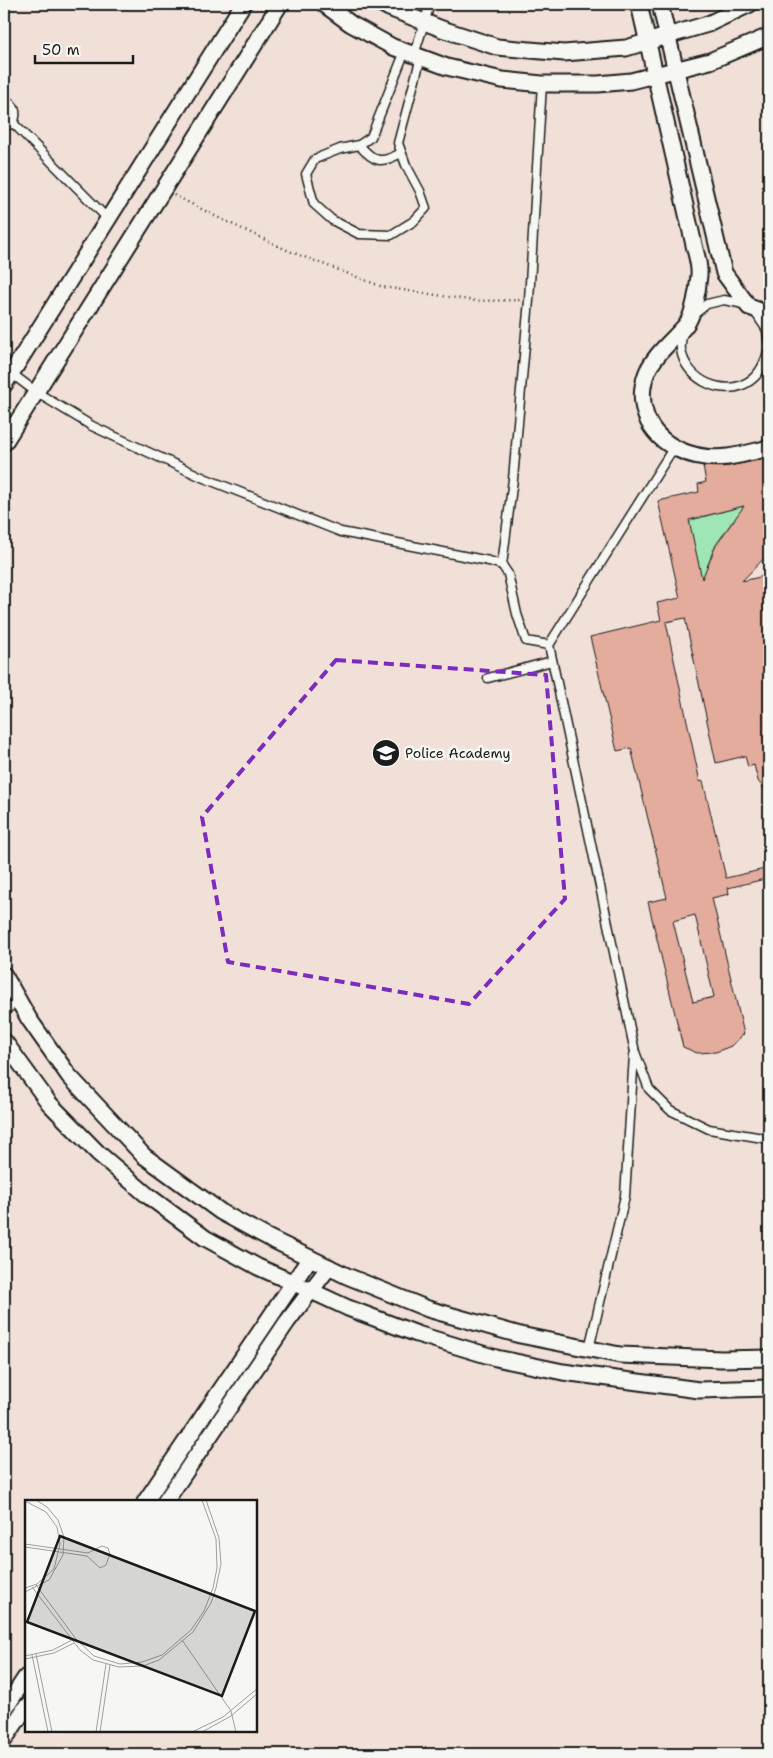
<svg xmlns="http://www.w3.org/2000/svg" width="773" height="1758" viewBox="0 0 773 1758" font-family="'Shantell Sans',sans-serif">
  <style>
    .built { fill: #f1e0d8; fill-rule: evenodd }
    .green { fill: #9ee6b4; stroke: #5d8168 }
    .building { fill: #e4ac9d; stroke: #1c1c1c; fill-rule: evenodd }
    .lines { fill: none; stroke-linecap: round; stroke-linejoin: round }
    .lane-casing { stroke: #1c1c1c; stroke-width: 11 }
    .street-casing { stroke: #1c1c1c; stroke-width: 19 }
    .path { stroke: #1c1c1c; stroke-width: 2.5; stroke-dasharray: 1 4; stroke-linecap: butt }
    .lane { stroke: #f6f6f2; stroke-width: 8 }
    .street { stroke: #f6f6f2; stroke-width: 15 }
    .marked { fill: none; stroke: #7b2cbf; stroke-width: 4; stroke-dasharray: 10 6; stroke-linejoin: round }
    .labels { text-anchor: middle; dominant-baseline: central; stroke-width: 5; stroke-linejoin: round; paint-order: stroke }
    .poi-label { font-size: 14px; fill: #1c1c1c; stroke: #f6f6f2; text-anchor: start }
    .inset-road { fill: none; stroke: #9f9f9c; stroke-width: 1 }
    .view { fill: #1c1c1c; fill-opacity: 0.15; stroke: #1c1c1c; stroke-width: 2.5 }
    .inset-edge { fill: none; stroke: #1c1c1c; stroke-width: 2.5 }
  </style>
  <rect width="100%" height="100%" fill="#f6f6f2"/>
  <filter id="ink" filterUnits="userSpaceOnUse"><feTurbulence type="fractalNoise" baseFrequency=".02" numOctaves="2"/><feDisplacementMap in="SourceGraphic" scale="10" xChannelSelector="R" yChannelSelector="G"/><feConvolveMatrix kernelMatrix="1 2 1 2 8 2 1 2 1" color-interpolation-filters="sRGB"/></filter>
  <g filter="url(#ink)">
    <path class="built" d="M4,4H769V1754H4ZM26,1502H256V1732H26Z"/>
    <polygon class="green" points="743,506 744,512 731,523 716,545 711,555 711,568 704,591 689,524 692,520"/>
    <path class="building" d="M769,458V553L742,581L769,575V596L764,597L769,620V795L758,781L754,765L748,767L745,756L716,763L685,618L666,622L700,782L703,781L726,878L769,868V878L728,888L729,894L712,898L744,1034L731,1046L716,1052L697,1053L683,1047L648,902L667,898L631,748L617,751L590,637L661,620L657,603L680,598L658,501L699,492L698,484L706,482L703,466H729ZM744,506L716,545L702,579L689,520ZM695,915L714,997L693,1002L673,921Z"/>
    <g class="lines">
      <defs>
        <g id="lane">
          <polyline points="405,51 371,137 359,145 340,149 315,159 306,174 314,204 332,220 359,234 391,235 414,221 426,208 420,191 406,165 398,143 421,57"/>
          <polyline points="414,55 430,4"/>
          <path d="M4,100C15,104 18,112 13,123L4,127"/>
          <polyline points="13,123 108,219"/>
          <path d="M359,145C375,163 381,164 401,153"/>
          <polyline points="755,312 767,330 769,344"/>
          <polyline points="693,315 707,304 724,300 744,304"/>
          <path d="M683,331C682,337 680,344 681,350C686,381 726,399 751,380C761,373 765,361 769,350"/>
          <polyline points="11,373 36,392 92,426 204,478 341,532 489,561 502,565 508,574 517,614 526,641 549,645"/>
          <polyline points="674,447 549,645 635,1052 649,1089 670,1110 709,1129 769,1139"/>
          <polyline points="502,565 513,479 529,300 542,84"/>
          <polyline points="488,678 552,661"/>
          <polyline points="4,1011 19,1001"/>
          <polyline points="589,1349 625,1196 634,1055"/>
        </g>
        <g id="street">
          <polyline points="324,4 351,24 393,47 447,67 502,80 542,84 598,84 631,81 710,61 769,36"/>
          <polyline points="382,4 389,8 442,29 497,47 564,53 626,48 708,24 750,4"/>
          <path d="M639,4L694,245C696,254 700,265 699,275C698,288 694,316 685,326C673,340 655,354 647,372C641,387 641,402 646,416C658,448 696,461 728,457C742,455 756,451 769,448"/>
          <polyline points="660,4 724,273 749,307 769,314"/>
          <polyline points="4,385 243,4"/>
          <polyline points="4,443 280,4"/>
          <polyline points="4,975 29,1019 69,1076 144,1156 221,1212 269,1238 347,1276 428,1309 520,1335 620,1355 722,1359 769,1358"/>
          <polyline points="4,1041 49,1103 98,1153 147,1195 205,1238 258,1267 294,1283 348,1308 417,1334 496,1358 563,1372 699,1390 769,1388"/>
          <polyline points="145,1502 310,1258"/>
          <polyline points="165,1502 287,1322 329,1267"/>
          <polyline points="4,1710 26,1677"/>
          <polyline points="4,1740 26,1707"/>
        </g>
      </defs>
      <use href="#lane" class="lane-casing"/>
      <use href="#street" class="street-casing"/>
      <polyline class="path" points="174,195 217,217 289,251 383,287 476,301 520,300"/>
      <use href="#lane" class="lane"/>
      <use href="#street" class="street"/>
    </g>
  </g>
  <path class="marked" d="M336,660L546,675L565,899L469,1004L228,962L202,817Z"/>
  <defs>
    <symbol id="university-disc" viewBox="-11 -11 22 22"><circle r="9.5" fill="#1c1c1c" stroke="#f6f6f2"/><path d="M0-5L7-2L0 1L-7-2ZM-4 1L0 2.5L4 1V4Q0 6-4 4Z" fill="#fff"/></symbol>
  </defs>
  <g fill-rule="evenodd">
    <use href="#university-disc" x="370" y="737" width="32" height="32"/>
  </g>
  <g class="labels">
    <g class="poi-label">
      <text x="405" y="753">Police Academy</text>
    </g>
  </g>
  <g transform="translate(25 1500)">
    <rect width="232" height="232" fill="#f6f6f2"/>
    <path class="inset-road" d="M0,1L21,12L32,27L35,44L29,69L12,84L0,88M0,44L63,53L77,46L83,48L85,54L81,65L75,68L62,56L0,47M11,85L51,139L69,156L95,164L117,162L137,155L166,130L179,111L188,88L192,68L191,39L177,0M7,87L55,150L68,160L94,167L118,166L134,160L168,132L186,103L191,88L196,64L194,38L181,0M0,92L24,80L38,55L39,37L33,20L22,7L11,0M157,140L206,211L211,232M11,154L27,232M7,155L23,232M0,156L28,150L47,140M0,159L29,153L49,143M71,232L81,164M75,232L85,165M167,232L198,217L233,188M177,232L206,216L233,193"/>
    <path class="view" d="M35,36L230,111L197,196L2,122Z"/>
    <rect width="232" height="232" class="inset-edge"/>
  </g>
  <rect width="773" height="1758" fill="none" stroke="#f6f6f2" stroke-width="20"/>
  <rect x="10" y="10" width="753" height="1738" fill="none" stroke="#1c1c1c" stroke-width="2" filter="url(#ink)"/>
  <path d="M35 55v8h98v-8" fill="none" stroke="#1c1c1c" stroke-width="2.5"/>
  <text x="42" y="55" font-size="15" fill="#1c1c1c" stroke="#f6f6f2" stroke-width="4" paint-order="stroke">50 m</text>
</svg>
